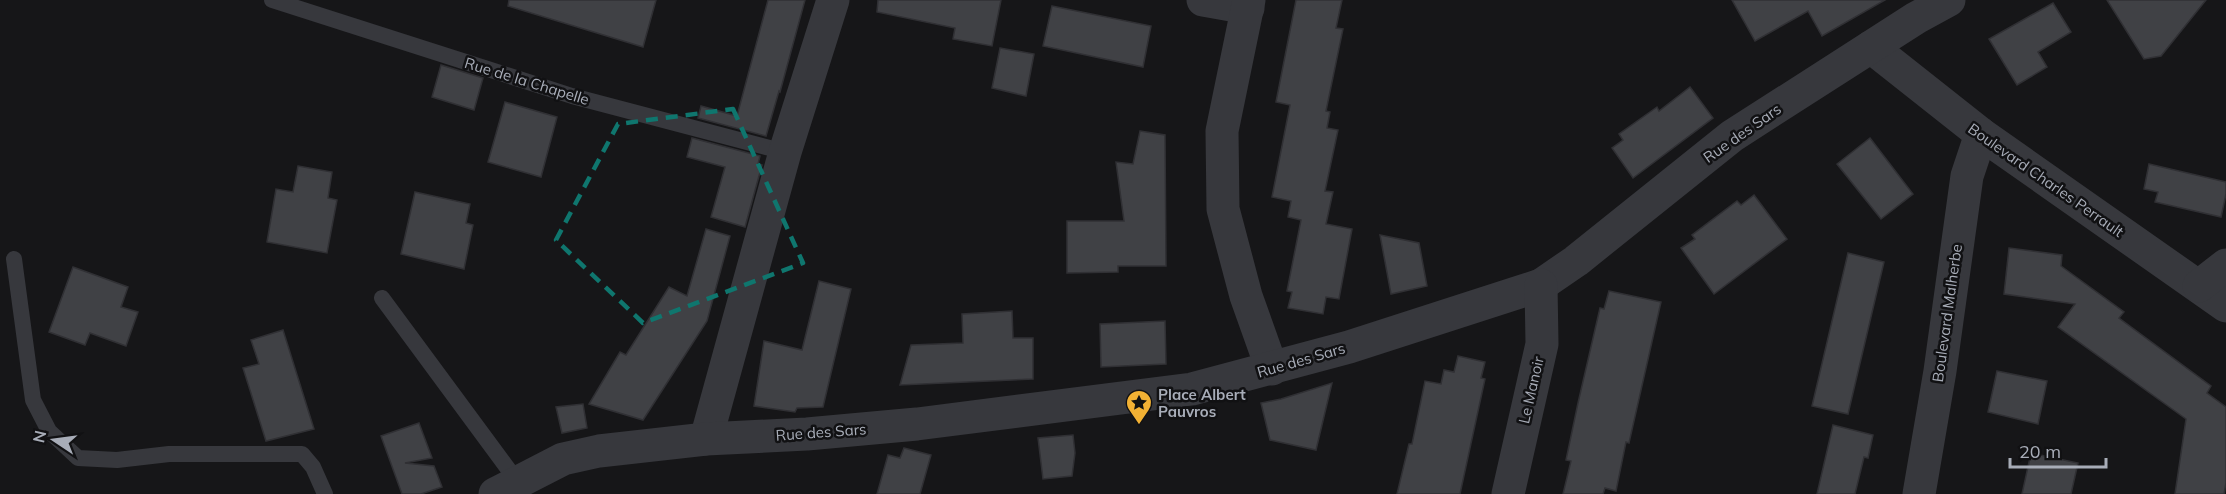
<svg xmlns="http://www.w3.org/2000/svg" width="2226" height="494" viewBox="0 0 2226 494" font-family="Mulish,sans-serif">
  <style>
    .building { fill: #404145; stroke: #303034; stroke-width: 1.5 }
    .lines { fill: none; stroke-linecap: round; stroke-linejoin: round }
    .lane { stroke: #37383d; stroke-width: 16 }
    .street { stroke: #37383d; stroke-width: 33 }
    .marked { fill: none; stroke: #0f766e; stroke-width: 4.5; stroke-dasharray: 12 8; stroke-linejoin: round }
    .labels { text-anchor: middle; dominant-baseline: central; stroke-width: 5; stroke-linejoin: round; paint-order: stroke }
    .street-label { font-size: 15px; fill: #a8adb8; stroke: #111113 }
    .poi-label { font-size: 15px; font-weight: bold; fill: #a8adb8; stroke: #111113; text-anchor: start }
  </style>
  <rect width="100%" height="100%" fill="#161618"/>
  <g class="building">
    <polygon points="509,0 656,0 643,47 508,6"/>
    <polygon points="768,0 805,0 780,92 779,91 766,136 698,118 701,106 737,116"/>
    <polygon points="878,0 1001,0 992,46 953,39 955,28 877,12"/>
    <polygon points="1296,0 1342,0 1336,28 1343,29 1326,111 1330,112 1327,128 1338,130 1325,191 1333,192 1326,224 1352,229 1339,299 1326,297 1323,314 1288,308 1292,292 1287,291 1301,220 1288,217 1291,201 1272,197 1290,105 1276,102"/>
    <polygon points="1732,0 1885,0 1822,36 1808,11 1755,41"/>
    <polygon points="2107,0 2206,0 2161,56 2144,59"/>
    <polygon points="2053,3 2071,32 2038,52 2047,67 2017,85 1989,39"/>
    <polygon points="1052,6 1151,26 1143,67 1043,46"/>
    <polygon points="1000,48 1034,54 1026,96 992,88"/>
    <polygon points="441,65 483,78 474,110 432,97"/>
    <polygon points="1690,87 1713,118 1633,178 1612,148 1623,140 1619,134 1657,107 1659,111"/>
    <polygon points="505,102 557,117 541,177 488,162"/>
    <polygon points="1140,131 1165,135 1166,266 1118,266 1118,272 1067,273 1067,221 1124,221 1116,162 1133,164"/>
    <polygon points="692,138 760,156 758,164 762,165 745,227 711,217 725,167 687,157"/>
    <polygon points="1870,138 1913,194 1881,219 1837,164"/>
    <polygon points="2149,164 2226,182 2226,194 2221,217 2155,202 2158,192 2144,189"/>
    <polygon points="298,166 332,172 328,198 337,200 327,253 267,242 276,189 293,192"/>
    <polygon points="415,192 470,204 466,223 473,225 464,269 401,254"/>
    <polygon points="1754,195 1787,239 1714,294 1681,248 1695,239 1692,235 1737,201 1741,205"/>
    <polygon points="706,229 730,236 707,321 643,420 589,404 620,352 626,355 669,287 687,296"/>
    <polygon points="1380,235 1419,243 1427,286 1391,294"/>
    <polygon points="2009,248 2062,255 2061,266 2124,312 2119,318 2211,386 2207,393 2226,407 2226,483 2224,494 2175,494 2186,419 2058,327 2075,304 2004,294"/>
    <polygon points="1848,253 1884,262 1848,414 1812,406"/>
    <polygon points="73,267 128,287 121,307 138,312 126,346 90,333 85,345 49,332"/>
    <polygon points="819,281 851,289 823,407 797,408 795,412 754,406 764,341 802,350"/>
    <polygon points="1609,291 1661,302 1629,443 1626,442 1616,491 1605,488 1603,494 1563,494 1571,461 1566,460 1578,403 1600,308 1604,309"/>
    <polygon points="1012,311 1013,338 1033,338 1033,379 900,385 911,345 963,343 962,314"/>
    <polygon points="1165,321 1166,364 1101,367 1100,324"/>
    <polygon points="283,330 314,429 266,441 243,368 259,364 251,340"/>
    <polygon points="1458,356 1485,362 1481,378 1485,379 1460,494 1397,494 1409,444 1412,444 1425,381 1441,384 1444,370 1454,372"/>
    <polygon points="1997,371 2047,381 2038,424 1988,412"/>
    <polygon points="1332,383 1316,450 1270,440 1261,403 1281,399"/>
    <polygon points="583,404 587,428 562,433 556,407"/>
    <polygon points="419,423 432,458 405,463 434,466 442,487 421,494 402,494 381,436"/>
    <polygon points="1833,425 1873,435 1868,458 1864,457 1855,494 1817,494"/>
    <polygon points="1073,435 1075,453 1072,476 1043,479 1038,438"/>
    <polygon points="904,448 931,455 920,494 877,494 888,455 900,458"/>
    <polygon points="2031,453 2078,463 2071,494 2022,494"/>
  </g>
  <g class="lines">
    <g class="lane">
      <polyline points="272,0 572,96 785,152"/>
      <polyline points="14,259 33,400 49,431 78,458 117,460 169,454 302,454 313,467 325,494"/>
      <polyline points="382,298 517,481"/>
    </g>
    <g class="street">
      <polyline points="1203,0 1248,8"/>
      <polyline points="1249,0 1222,131 1223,209 1246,296 1272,369"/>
      <polyline points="1871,47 1981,134 2226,306"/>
      <polyline points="2199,286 2226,265"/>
      <polyline points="706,439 785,152 833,0"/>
      <polyline points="495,494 563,459 599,451 706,439 807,434 917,424 1192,389 1349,347 1541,285 1576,261 1732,136 1916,18 1949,0"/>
      <polyline points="1508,494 1542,344 1541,285"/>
      <polyline points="1919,494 1940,371 1967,176 1981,134"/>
    </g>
  </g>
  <path class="marked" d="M733,109L803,263L643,323L556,240L618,124Z"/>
  <defs>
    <symbol id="sight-pin" viewBox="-11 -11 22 30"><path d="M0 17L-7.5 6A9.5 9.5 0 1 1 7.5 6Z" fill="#f2b134" stroke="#111113"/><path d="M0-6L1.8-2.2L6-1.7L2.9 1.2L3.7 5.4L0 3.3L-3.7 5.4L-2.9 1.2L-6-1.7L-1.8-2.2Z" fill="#111"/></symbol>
  </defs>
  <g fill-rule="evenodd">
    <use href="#sight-pin" x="1124" y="388" width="30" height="40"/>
  </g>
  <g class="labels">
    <g class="street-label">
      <text transform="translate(527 81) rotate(17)">Rue de la Chapelle</text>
      <text transform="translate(1742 133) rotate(-35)">Rue des Sars</text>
      <text transform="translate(2046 180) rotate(35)">Boulevard Charles Perrault</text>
      <text transform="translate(1947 313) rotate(-82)">Boulevard Malherbe</text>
      <text transform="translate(1301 360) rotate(-16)">Rue des Sars</text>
      <text transform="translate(1531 390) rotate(-77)">Le Manoir</text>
      <text transform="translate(821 432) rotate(-4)">Rue des Sars</text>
    </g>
    <g class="poi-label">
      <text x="1158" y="394">Place Albert<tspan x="1158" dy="17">Pauvros</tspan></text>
    </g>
  </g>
  <g transform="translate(54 440) rotate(283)" stroke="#111113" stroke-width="4.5" paint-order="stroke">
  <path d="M0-4.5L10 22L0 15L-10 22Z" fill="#a8adb8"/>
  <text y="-9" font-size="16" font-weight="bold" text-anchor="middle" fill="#a8adb8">N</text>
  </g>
  <path d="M2010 458v9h96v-9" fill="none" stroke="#a8adb8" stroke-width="3"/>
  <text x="2019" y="458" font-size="18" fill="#a8adb8" stroke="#111113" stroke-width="4.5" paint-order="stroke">20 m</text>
</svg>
